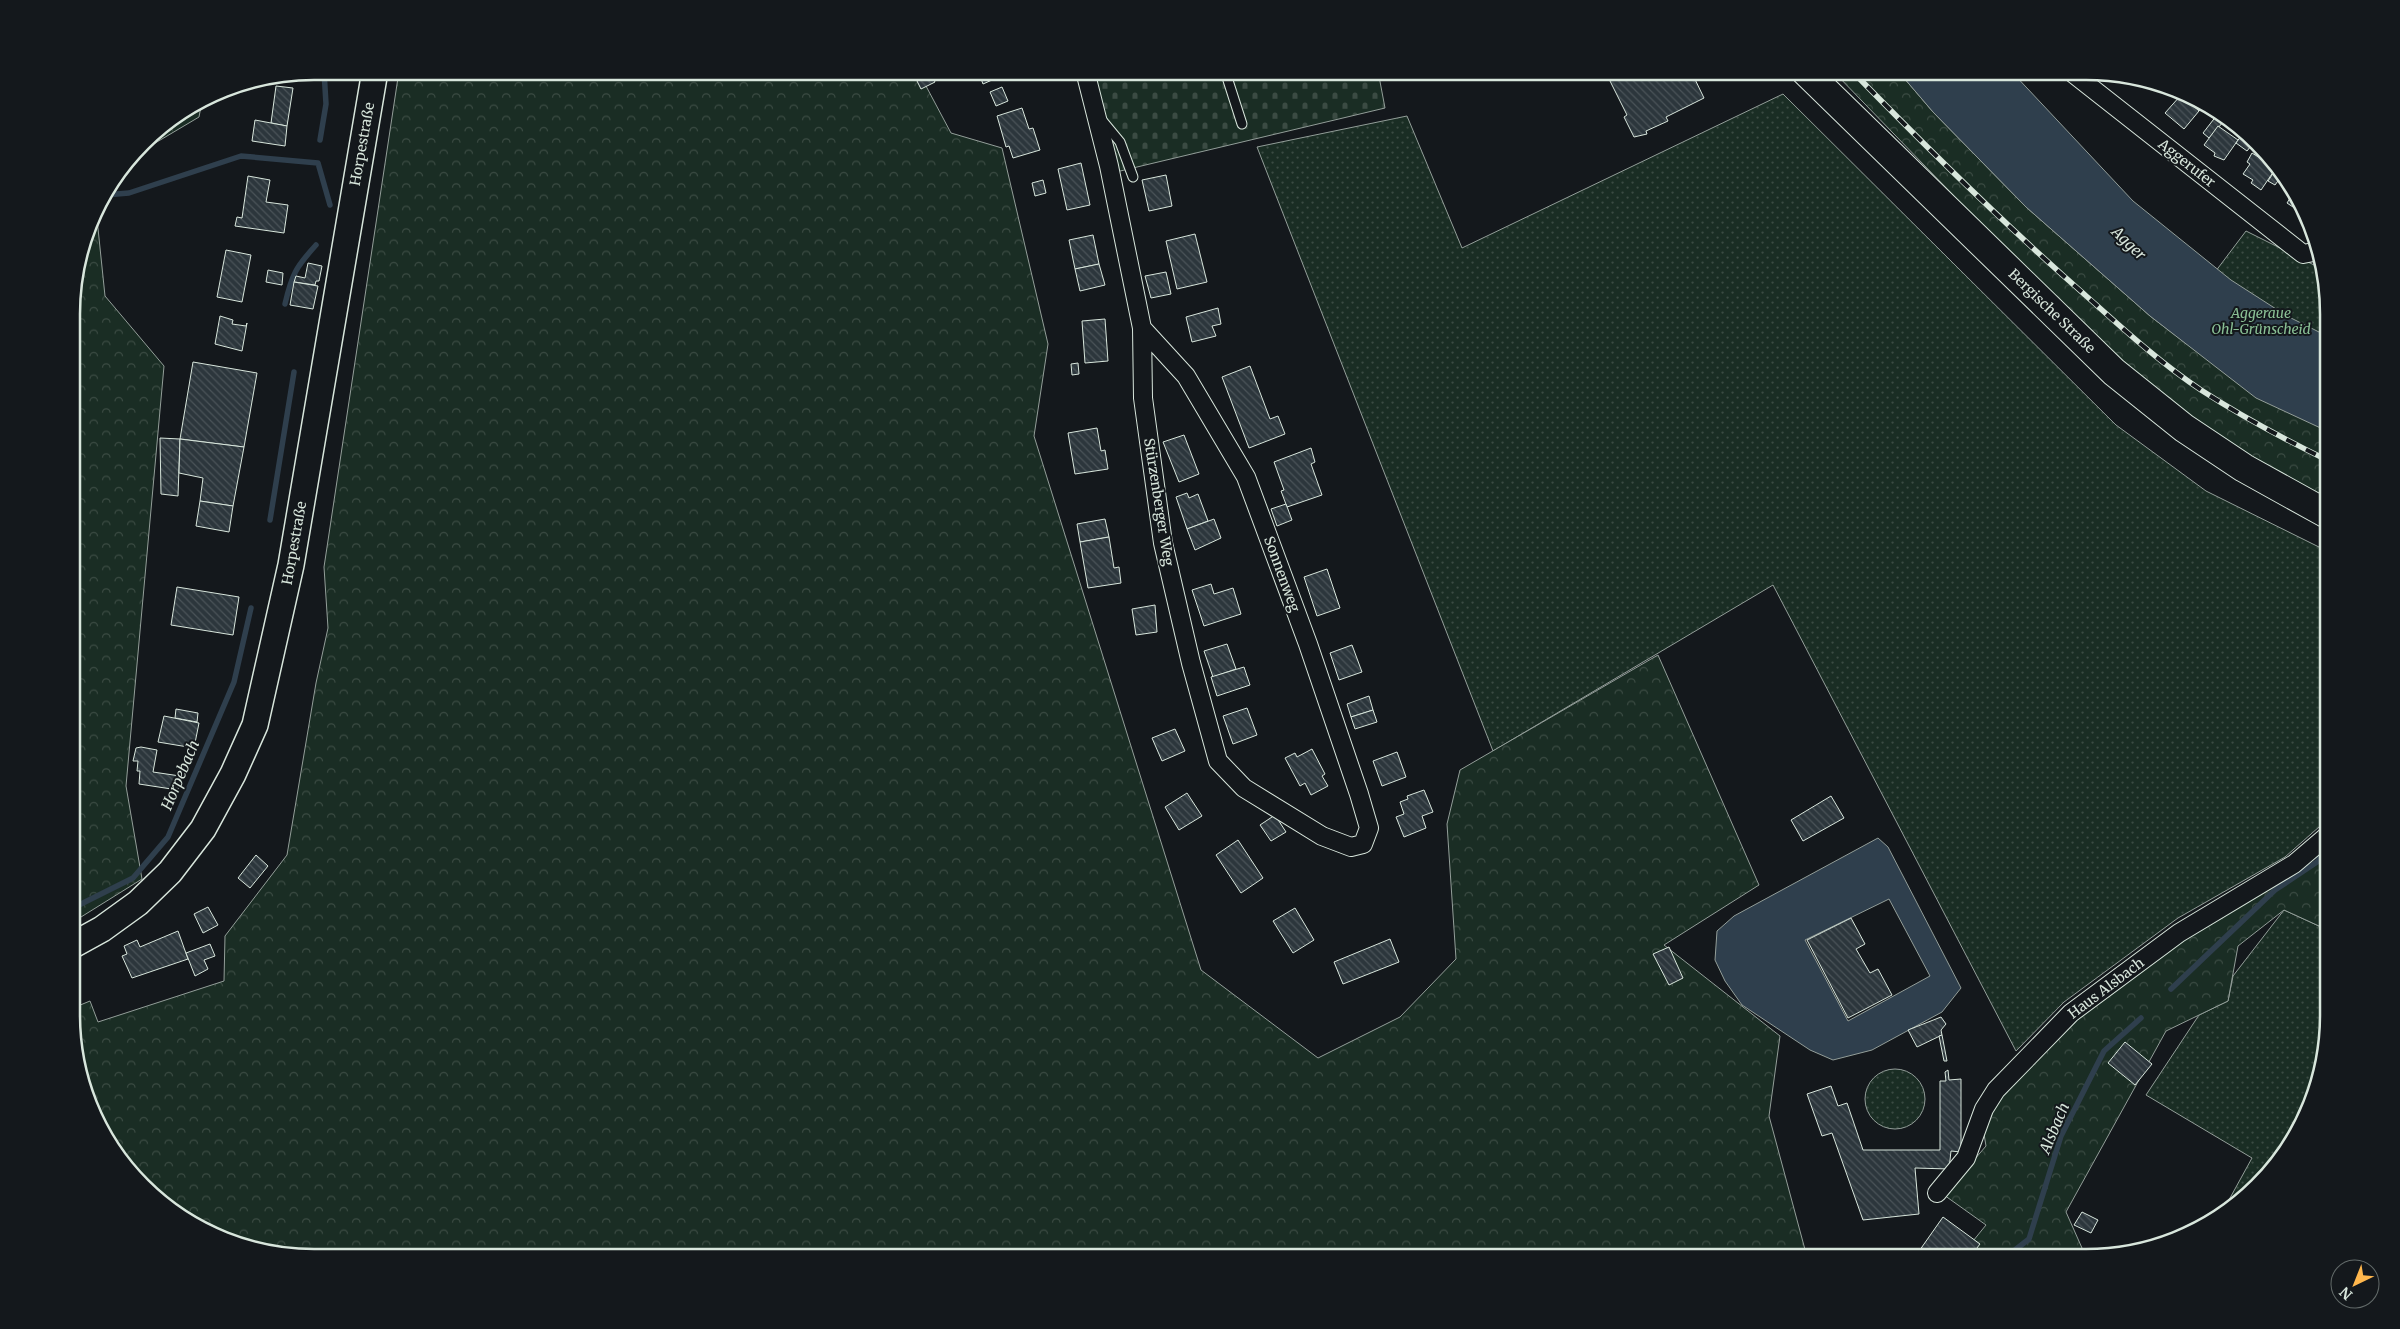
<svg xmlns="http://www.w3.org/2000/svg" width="2400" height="1329" viewBox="0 0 2400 1329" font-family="Merriweather,serif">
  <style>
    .green { fill: url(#green-dots); stroke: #939e99 }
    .forest { fill: url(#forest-crowns); stroke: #939e99 }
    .cemetery { fill: url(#cemetery-stones); stroke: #939e99 }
    .water { fill: #2f3f4d; stroke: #939e99; fill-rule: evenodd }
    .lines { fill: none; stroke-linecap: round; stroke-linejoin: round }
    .stream { stroke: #2f3f4d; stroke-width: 5.5 }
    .building { fill: url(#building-back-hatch); stroke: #d8e6dc }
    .lane-casing { stroke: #d8e6dc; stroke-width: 11 }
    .street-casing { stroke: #d8e6dc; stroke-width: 20 }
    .secondary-casing { stroke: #d8e6dc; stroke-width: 28 }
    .primary-casing { stroke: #d8e6dc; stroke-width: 30 }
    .lane { stroke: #14181c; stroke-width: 9 }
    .street { stroke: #14181c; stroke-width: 18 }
    .secondary { stroke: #14181c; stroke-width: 25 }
    .primary { stroke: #14181c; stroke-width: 28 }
    .rail-casing { stroke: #d8e6dc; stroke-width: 5.5 }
    .rail { stroke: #14181c; stroke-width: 4; stroke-dasharray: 11; stroke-linecap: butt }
    .labels { text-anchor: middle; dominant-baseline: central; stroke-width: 4; stroke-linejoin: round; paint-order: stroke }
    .street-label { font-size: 14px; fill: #d8e6dc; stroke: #14181c }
    .park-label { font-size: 14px; font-style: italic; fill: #8ac095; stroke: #14181c }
    .water-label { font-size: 15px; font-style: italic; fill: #d8e6dc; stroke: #14181c }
    .rim { fill: none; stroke: #d8e6dc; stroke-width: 2.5 }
  </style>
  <defs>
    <pattern id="green-dots" width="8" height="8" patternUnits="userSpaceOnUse" patternTransform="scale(1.25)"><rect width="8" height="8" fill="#1a2d24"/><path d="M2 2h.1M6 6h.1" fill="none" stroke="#3b4b43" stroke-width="1.8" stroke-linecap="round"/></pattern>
    <pattern id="forest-crowns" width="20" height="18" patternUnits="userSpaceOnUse" patternTransform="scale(1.25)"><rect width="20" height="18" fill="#1a2d24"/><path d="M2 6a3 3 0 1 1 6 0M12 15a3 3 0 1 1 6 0" fill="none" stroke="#3b4b43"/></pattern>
    <pattern id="cemetery-stones" width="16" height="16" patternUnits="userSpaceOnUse" patternTransform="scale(1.25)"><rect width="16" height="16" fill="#1a2d24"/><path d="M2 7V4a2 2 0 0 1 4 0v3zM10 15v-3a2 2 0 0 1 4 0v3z" fill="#3b4b43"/></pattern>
    <pattern id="building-back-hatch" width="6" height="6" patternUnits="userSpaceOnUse" patternTransform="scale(1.25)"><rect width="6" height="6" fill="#2c363c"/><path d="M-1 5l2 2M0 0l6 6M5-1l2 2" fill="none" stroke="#4a5358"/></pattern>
  </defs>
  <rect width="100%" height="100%" fill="#14181c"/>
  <g class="green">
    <polygon points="1783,94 2116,425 2206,491 2327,551 2328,819 2285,857 2178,918 2064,1002 2016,1051 1773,585 1493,751 1257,147 1407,116 1462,248"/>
    <polygon points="2246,231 2324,270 2327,282 2327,434 2255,395 2169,333"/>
    <polygon points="2284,910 2319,926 2328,919 2329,1015 2304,1123 2268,1175 2219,1218 2252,1158 2146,1095 2199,1015 2228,1001 2233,976"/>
    <circle cx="1895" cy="1099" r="30"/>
  </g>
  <g class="forest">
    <polygon points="399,71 918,71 951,133 1002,148 1048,344 1034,436 1201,970 1318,1058 1400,1017 1456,959 1447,824 1460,770 1658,655 1759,885 1664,945 1780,1036 1769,1116 1807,1257 314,1258 251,1250 206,1233 154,1198 112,1150 73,1047 73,1008 90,1001 98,1022 224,981 225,936 287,855 316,683 328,628 324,567"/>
    <polygon points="1833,71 1898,71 1933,112 2026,207 2150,316 2196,351 2327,431 2327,500 2312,493 2182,415 2106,353"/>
    <polygon points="202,101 199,117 135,155 154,132"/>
    <polygon points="96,209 105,296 164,366 126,786 142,879 73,922 72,298"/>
    <polygon points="2328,854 2328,919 2319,926 2284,910 2238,946 2228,1001 2166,1031 2066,1212 2086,1257 1960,1257 1986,1225 1944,1195 1986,1146 1981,1116 2077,1012 2184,939"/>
  </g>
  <polygon class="cemetery" points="1092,71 1378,71 1385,108 1116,172"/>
  <g class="water">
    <polygon points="1898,71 2011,71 2133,201 2231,280 2287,316 2327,336 2327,431 2256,398 2150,316 2026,207 1933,112"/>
    <path d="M1878,838L1888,847L1961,988L1942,1012L1872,1050L1833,1060L1810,1050L1742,1005L1725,981L1715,960L1717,931L1734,916ZM1889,899L1930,976L1848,1021L1805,940Z"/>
  </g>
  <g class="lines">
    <g class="stream">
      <polyline points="320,140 326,104 324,71"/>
      <polyline points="105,195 129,193 241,156 318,163 330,205"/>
      <path d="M285,304C292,274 296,267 316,245"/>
      <polyline points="270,520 294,372"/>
      <polyline points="73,908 133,878 168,837 234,682 251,608"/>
      <polyline points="2171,989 2275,890 2317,862 2328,848"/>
      <polyline points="2006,1257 2029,1239 2061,1136 2104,1051 2141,1018"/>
    </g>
  </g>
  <g class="building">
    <polygon points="917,71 930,71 935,82 921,89 913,73"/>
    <polygon points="978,71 999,71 1001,76 983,84"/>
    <polygon points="1605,71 1691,71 1704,98 1666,117 1668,121 1646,131 1647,134 1634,137 1624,117 1627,115"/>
    <polygon points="276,86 293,88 287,126 271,123"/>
    <polygon points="1002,87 1008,101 996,106 990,92"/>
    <polygon points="2183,92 2194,96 2205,104 2199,111 2181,95"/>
    <polygon points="2181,95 2199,111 2184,129 2165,113"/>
    <polygon points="1022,108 1029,129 1033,128 1040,150 1013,158 1009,146 1006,147 997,116"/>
    <polygon points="2217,115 2224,121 2209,138 2203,133"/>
    <polygon points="255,120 287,126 285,146 252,141"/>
    <polygon points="2218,126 2238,140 2224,160 2214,156 2215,153 2204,145"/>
    <polygon points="2242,128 2255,141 2247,151 2236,143 2241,136 2238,134"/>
    <polygon points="2252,153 2276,168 2261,190 2251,183 2253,180 2243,174 2250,164 2247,162"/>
    <polygon points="1081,163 1090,205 1067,210 1058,169"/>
    <polygon points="2276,169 2283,174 2275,185 2268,181"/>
    <polygon points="1166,175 1172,206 1149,211 1142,180"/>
    <polygon points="248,176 270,180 266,202 288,205 284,233 235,226 237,217 242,218"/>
    <polygon points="1043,180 1046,193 1035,196 1032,183"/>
    <polygon points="2294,192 2305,215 2287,203"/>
    <polygon points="1195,234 1207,282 1177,289 1166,241"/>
    <polygon points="1093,235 1099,264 1075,269 1069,240"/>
    <polygon points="226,250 251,255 242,302 217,297"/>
    <polygon points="308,263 322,266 319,281 316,281 315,285 294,282 296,276 305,278"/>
    <polygon points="1099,264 1105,285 1080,291 1075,269"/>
    <polygon points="268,270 283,273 282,285 266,282"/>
    <polygon points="1166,272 1171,294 1151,298 1145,276"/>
    <polygon points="294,282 318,286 313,309 290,305"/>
    <polygon points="1218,308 1221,324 1212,326 1216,336 1192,342 1186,317"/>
    <polygon points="220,316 233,320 232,324 246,326 247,323 242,351 215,344"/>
    <polygon points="1105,319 1108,361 1085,363 1082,321"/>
    <polygon points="193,362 257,373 244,447 180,439"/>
    <polygon points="1078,363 1079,374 1072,375 1071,364"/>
    <polygon points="1250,366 1270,419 1278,416 1285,434 1249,448 1222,377"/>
    <polygon points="1097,428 1101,451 1105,450 1108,469 1075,474 1068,433"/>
    <polygon points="1184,435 1199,474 1179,482 1163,442"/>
    <polygon points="160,438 180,439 178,496 161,494"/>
    <polygon points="180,439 244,447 233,506 200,501 203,478 179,473"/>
    <polygon points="1311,448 1315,462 1311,464 1322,495 1287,507 1281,491 1284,490 1274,462"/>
    <polygon points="1187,493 1189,498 1198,494 1208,521 1187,529 1176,497"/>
    <polygon points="200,501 233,506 229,532 196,526"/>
    <polygon points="1286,504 1292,520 1277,526 1271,509"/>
    <polygon points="1105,519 1109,537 1080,542 1077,524"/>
    <polygon points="1214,519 1221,538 1195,550 1187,529"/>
    <polygon points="1109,537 1114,568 1119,567 1121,583 1088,588 1080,542"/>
    <polygon points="1327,569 1340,608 1317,616 1304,577"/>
    <polygon points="1211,584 1214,594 1233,588 1241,614 1204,626 1192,590"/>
    <polygon points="177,587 239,597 233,635 171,625"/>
    <polygon points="1155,605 1157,632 1136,635 1132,609"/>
    <polygon points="1227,644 1236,669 1213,677 1204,651"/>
    <polygon points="1352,645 1362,672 1339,680 1330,653"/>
    <polygon points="1244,667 1250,685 1217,696 1211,677"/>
    <polygon points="1369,696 1373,710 1351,717 1347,704"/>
    <polygon points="1247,708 1257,735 1233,744 1223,716"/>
    <polygon points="176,709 198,713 197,722 175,718"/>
    <polygon points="1373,710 1377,722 1355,729 1351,717"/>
    <polygon points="164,716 199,723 194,748 158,742"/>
    <polygon points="1175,729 1185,751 1162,761 1152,738"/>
    <polygon points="141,747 157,750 153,772 180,776 178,790 139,784 140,771 137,771 138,761 133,761 136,748"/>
    <polygon points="1312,749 1325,774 1322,776 1328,786 1311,795 1305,783 1300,786 1285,758 1295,753 1297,757"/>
    <polygon points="1397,752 1406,777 1382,786 1373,761"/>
    <polygon points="1424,790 1433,812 1422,816 1426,828 1404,837 1396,817 1404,814 1400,802 1408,799 1407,796"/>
    <polygon points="1187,793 1202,816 1179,830 1165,807"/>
    <polygon points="1831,796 1844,818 1803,841 1791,820"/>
    <polygon points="1275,815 1286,832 1271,841 1260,825"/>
    <polygon points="1238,840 1263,878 1241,893 1216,855"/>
    <polygon points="256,855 268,866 250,888 238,878"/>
    <polygon points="208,907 218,925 203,933 194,914"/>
    <polygon points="1295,908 1314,940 1293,953 1273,921"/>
    <polygon points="1851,918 1865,944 1856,949 1870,973 1878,969 1892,995 1848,1018 1807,940"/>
    <polygon points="178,931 188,959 132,978 122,956 127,954 124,946 137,940 140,947"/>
    <polygon points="1390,939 1399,962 1343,984 1334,962"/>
    <polygon points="210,944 215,956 204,960 208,969 195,976 186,953"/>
    <polygon points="1669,947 1683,978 1669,985 1653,954"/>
    <polygon points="1941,1017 1946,1024 1941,1030 1942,1035 1917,1047 1908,1030"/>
    <polygon points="1942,1035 1947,1061 1944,1061 1939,1036"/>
    <polygon points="2125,1042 2152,1064 2135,1085 2108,1063"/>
    <polygon points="1948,1070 1949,1080 1961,1079 1961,1152 1951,1151 1949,1169 1915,1168 1919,1214 1863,1220 1832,1133 1822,1136 1807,1094 1831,1086 1838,1106 1847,1103 1863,1150 1940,1150 1940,1081 1946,1081 1945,1072"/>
    <polygon points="2082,1212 2098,1220 2091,1233 2074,1225"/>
    <polygon points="1943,1217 1980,1244 1970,1257 1921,1257 1917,1254"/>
  </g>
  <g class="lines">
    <defs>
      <g id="lane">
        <polyline points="1225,71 1242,124"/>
        <polyline points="1101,119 1120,142 1133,177"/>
      </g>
      <g id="street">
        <polyline points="1085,71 1109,166 1142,328 1143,398 1163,543 1191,663 1218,761 1244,788 1322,836 1351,847 1363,844 1369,828 1359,794 1308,644 1246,477 1186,376 1142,328"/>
        <polyline points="2070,71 2303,254 2319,251"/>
        <polyline points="1937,1193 1966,1158 1984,1109 1996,1090 2071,1013 2179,933 2294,864 2328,835"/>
      </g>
      <polyline id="secondary" points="73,945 102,929 138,903 170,872 203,829 233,774 255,725 291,565 375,71"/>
      <polyline id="primary" points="1805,71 2114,372 2184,428 2244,468 2327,514"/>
    </defs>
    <use href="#lane" class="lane-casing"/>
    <use href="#street" class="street-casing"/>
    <use href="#secondary" class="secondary-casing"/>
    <use href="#primary" class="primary-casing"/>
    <use href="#lane" class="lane"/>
    <use href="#street" class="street"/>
    <use href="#secondary" class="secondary"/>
    <use href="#primary" class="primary"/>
    <defs>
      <path id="rail" d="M1852,71C1927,148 2003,223 2084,294C2121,327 2160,363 2201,390C2241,416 2284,439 2327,460"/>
    </defs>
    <use href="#rail" class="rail-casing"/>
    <use href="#rail" class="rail"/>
  </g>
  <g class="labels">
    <g class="street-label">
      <text transform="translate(362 144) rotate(-80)">Horpestraße</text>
      <text transform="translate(2187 163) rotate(38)">Aggerufer</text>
      <text transform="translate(2052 311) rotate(44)">Bergische Straße</text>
      <text transform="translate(1159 502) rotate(81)">Stürzenberger Weg</text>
      <text transform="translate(294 543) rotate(-80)">Horpestraße</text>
      <text transform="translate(1282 574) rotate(70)">Sonnenweg</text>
      <text transform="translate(2106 988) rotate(-37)">Haus Alsbach</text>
    </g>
    <g class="park-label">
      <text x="2261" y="313">Aggeraue<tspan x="2261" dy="16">Ohl-Grünscheid</tspan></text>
    </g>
    <g class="water-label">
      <text transform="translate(2129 243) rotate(44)">Agger</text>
      <text transform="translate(180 775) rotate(-67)">Horpebach</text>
      <text transform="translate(2054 1128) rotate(-67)">Alsbach</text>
    </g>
  </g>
  <path d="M0 0H2400V1329H0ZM314 80H2086A234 234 0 0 1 2320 314V1015A234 234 0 0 1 2086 1249H314A234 234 0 0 1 80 1015V314A234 234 0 0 1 314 80Z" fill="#14181c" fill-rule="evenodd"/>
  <path class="rim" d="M314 80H2086A234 234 0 0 1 2320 314V1015A234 234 0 0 1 2086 1249H314A234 234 0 0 1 80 1015V314A234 234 0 0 1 314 80Z"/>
  <g transform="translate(2355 1284) rotate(223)"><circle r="24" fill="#14181c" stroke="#626a69"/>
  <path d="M0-4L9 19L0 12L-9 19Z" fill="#ffb74d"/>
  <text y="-8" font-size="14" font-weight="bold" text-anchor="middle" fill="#d8e6dc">N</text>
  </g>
</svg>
